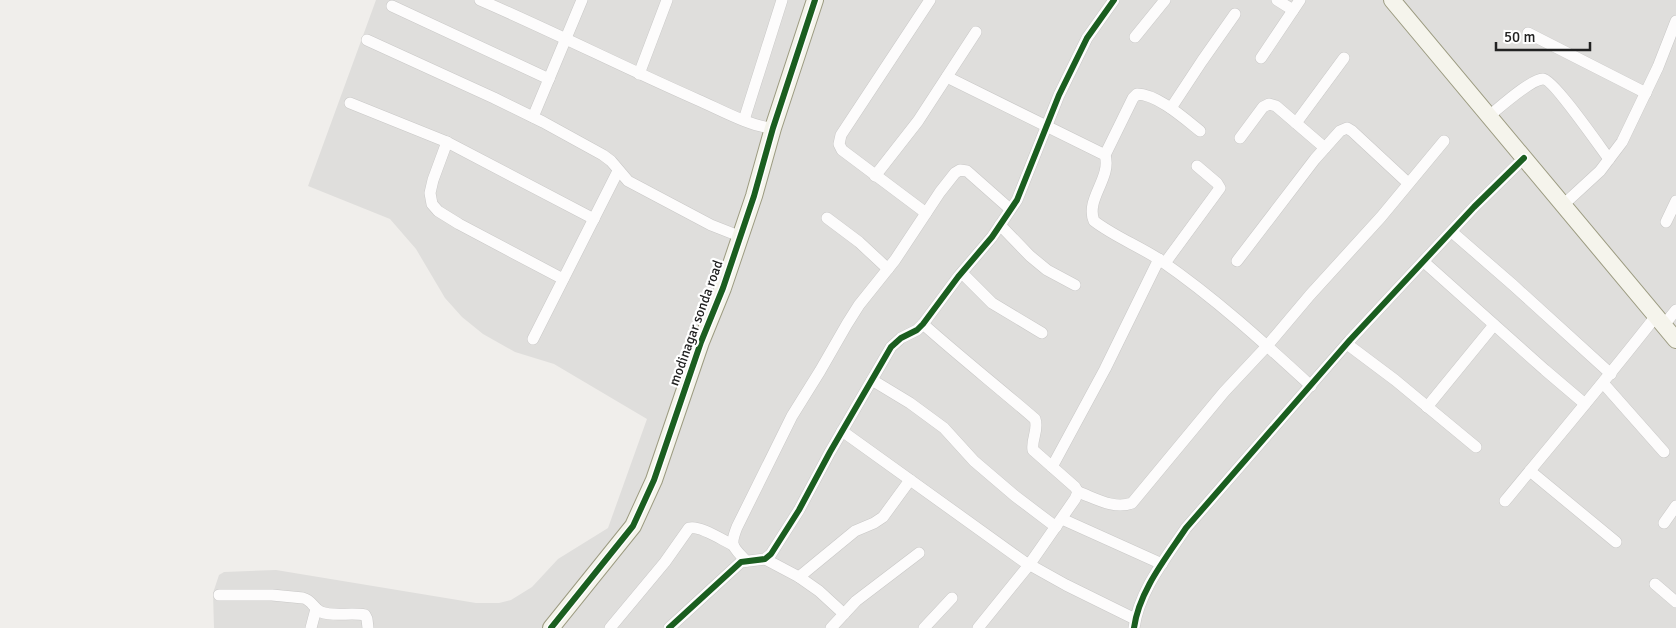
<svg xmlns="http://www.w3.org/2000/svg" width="1676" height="628" viewBox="0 0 1676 628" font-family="Signika,sans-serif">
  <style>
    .residential { fill: #dfdedc }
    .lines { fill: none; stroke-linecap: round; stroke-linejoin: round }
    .street-casing { stroke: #c9c8c7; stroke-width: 12 }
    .secondary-casing { stroke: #9c9b81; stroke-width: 18 }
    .street { stroke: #fdfcfc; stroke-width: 11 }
    .secondary { stroke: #f5f4ec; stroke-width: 16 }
    .cycleway-casing { stroke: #fff; stroke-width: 9 }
    .cycleway { stroke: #1b5e20; stroke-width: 6 }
    .labels { text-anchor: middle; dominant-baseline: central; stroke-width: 4.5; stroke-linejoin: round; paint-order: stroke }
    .street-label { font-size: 14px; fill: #222; stroke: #fff }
  </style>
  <rect width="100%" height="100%" fill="#f0eeeb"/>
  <polygon class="residential" points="376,0 1676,0 1676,628 214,628 213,593 219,575 224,572 276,570 476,603 499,603 511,600 532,587 558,559 608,528 647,419 554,364 515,352 483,334 462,317 445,298 416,249 390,219 308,186"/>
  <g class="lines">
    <defs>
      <g id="street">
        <path d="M480,0C554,32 625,68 698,100C719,109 751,127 773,128"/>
        <polyline points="1277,0 1293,10"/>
        <polyline points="392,6 549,79"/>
        <polyline points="1528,33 1646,93"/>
        <polyline points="1135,37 1165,0"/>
        <polyline points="367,40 494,98 543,122 603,155 611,161 628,181 711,225 739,236"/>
        <polyline points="1261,58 1300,0"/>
        <polyline points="639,74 667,0"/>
        <path d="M947,77L1105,155C1112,178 1085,199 1094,221C1115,237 1139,246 1160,260C1215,298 1262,341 1311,386"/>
        <polyline points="350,103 447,142 594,219"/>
        <polyline points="1171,108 1202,61 1235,14"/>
        <path d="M1489,116C1499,108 1531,79 1543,79C1553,79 1600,147 1609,159"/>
        <polyline points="533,117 582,0"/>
        <polyline points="744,120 782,0"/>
        <polyline points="1296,123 1344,58"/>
        <polyline points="1240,138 1263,107 1269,104 1276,106 1325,148"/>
        <polyline points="447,142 433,180 430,193 432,204 438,211 459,224 563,279"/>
        <path d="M1105,155L1133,98L1137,94C1157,94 1185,119 1200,131"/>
        <polyline points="875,176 918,121 976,32"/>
        <polyline points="1563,205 1600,171 1622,142 1658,67 1676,21"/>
        <polyline points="926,213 842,150 839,144 841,135 930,0"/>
        <polyline points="827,218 859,242 888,269"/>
        <polyline points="1666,222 1676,201"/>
        <polyline points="1000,225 1030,256 1047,270 1075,285"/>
        <polyline points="1452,232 1513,285 1611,374"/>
        <polyline points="1237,261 1315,159 1340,131 1347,128 1352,131 1408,183"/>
        <polyline points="1424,262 1545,370 1585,404"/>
        <polyline points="1165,263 1220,188 1217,183 1197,166"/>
        <polyline points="962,273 992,303 1042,333"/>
        <path d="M923,324C960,357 998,387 1035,419C1039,430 1031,439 1033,450L1075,487L1078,492L1075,499L1029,565L978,628"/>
        <polyline points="1664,325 1676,310"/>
        <polyline points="533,339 618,171"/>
        <polyline points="1347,344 1395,380 1476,447"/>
        <polyline points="872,380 910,403 944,428 974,461 1015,496 1056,527"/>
        <polyline points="1603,383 1664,452"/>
        <polyline points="1427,407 1494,325"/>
        <polyline points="842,431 1023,561 1066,585 1135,619"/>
        <polyline points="1052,467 1105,369 1159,259"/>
        <polyline points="1530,471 1616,542"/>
        <path d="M1078,492C1095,498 1114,510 1132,503L1224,392L1267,346L1310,295L1381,217L1444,141"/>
        <path d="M1505,501C1555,440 1607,379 1656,316"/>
        <polyline points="1062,519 1162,564"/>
        <polyline points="1664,523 1676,506"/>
        <polyline points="765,559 799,577 819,591 844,614"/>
        <path d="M746,561C733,546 729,547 737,527L792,416L820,371L847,324L859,305L895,260L940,192L955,173L960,170L967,171L1010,209"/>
        <polyline points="799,577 855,531 874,523 883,517 910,480"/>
        <polyline points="1655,584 1676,602"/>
        <path d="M219,595H272L303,598C312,600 313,608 321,612C334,617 351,612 365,615L367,619L368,628"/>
        <polyline points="311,628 316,609"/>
        <path d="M610,628L665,562L689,528C700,525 722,540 733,545"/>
        <polyline points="669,628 741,562 765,559 771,554 799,510 830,452 891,347 901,338 917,330 923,324 958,277 992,237 1017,200 1059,95 1087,38 1114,0"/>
        <polyline points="831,628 856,601 919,553"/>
        <polyline points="924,628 952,598"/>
        <path d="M1134,628C1139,591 1166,558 1186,528L1350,340L1474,207L1524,158"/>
      </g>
      <g id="secondary">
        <polyline points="1392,0 1676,340"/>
        <polyline points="551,628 633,526 654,480 701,342 723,288 754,196 773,128 815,0"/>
      </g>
    </defs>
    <use href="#street" class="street-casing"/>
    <use href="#secondary" class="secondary-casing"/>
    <use href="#street" class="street"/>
    <use href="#secondary" class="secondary"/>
    <defs>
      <g id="cycleway">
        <polyline points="551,628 633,526 654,480 701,342 723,288 754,196 773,128 815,0"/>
        <polyline points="669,628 741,562 765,559 771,554 799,510 830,452 891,347 901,338 917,330 923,324 958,277 992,237 1017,200 1059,95 1087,38 1114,0"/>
        <path d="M1134,628C1139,591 1166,558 1186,528L1350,340L1474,207L1524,158"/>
      </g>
    </defs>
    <use href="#cycleway" class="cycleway-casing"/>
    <use href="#cycleway" class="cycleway"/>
  </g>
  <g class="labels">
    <g class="street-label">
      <text transform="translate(696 323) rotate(-70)">modinagar sonda road</text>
    </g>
  </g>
  <path d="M1496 42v8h94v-8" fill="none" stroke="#222222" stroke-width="2.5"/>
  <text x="1504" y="42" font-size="15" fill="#222222" stroke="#ffffff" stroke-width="4" paint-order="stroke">50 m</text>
</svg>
